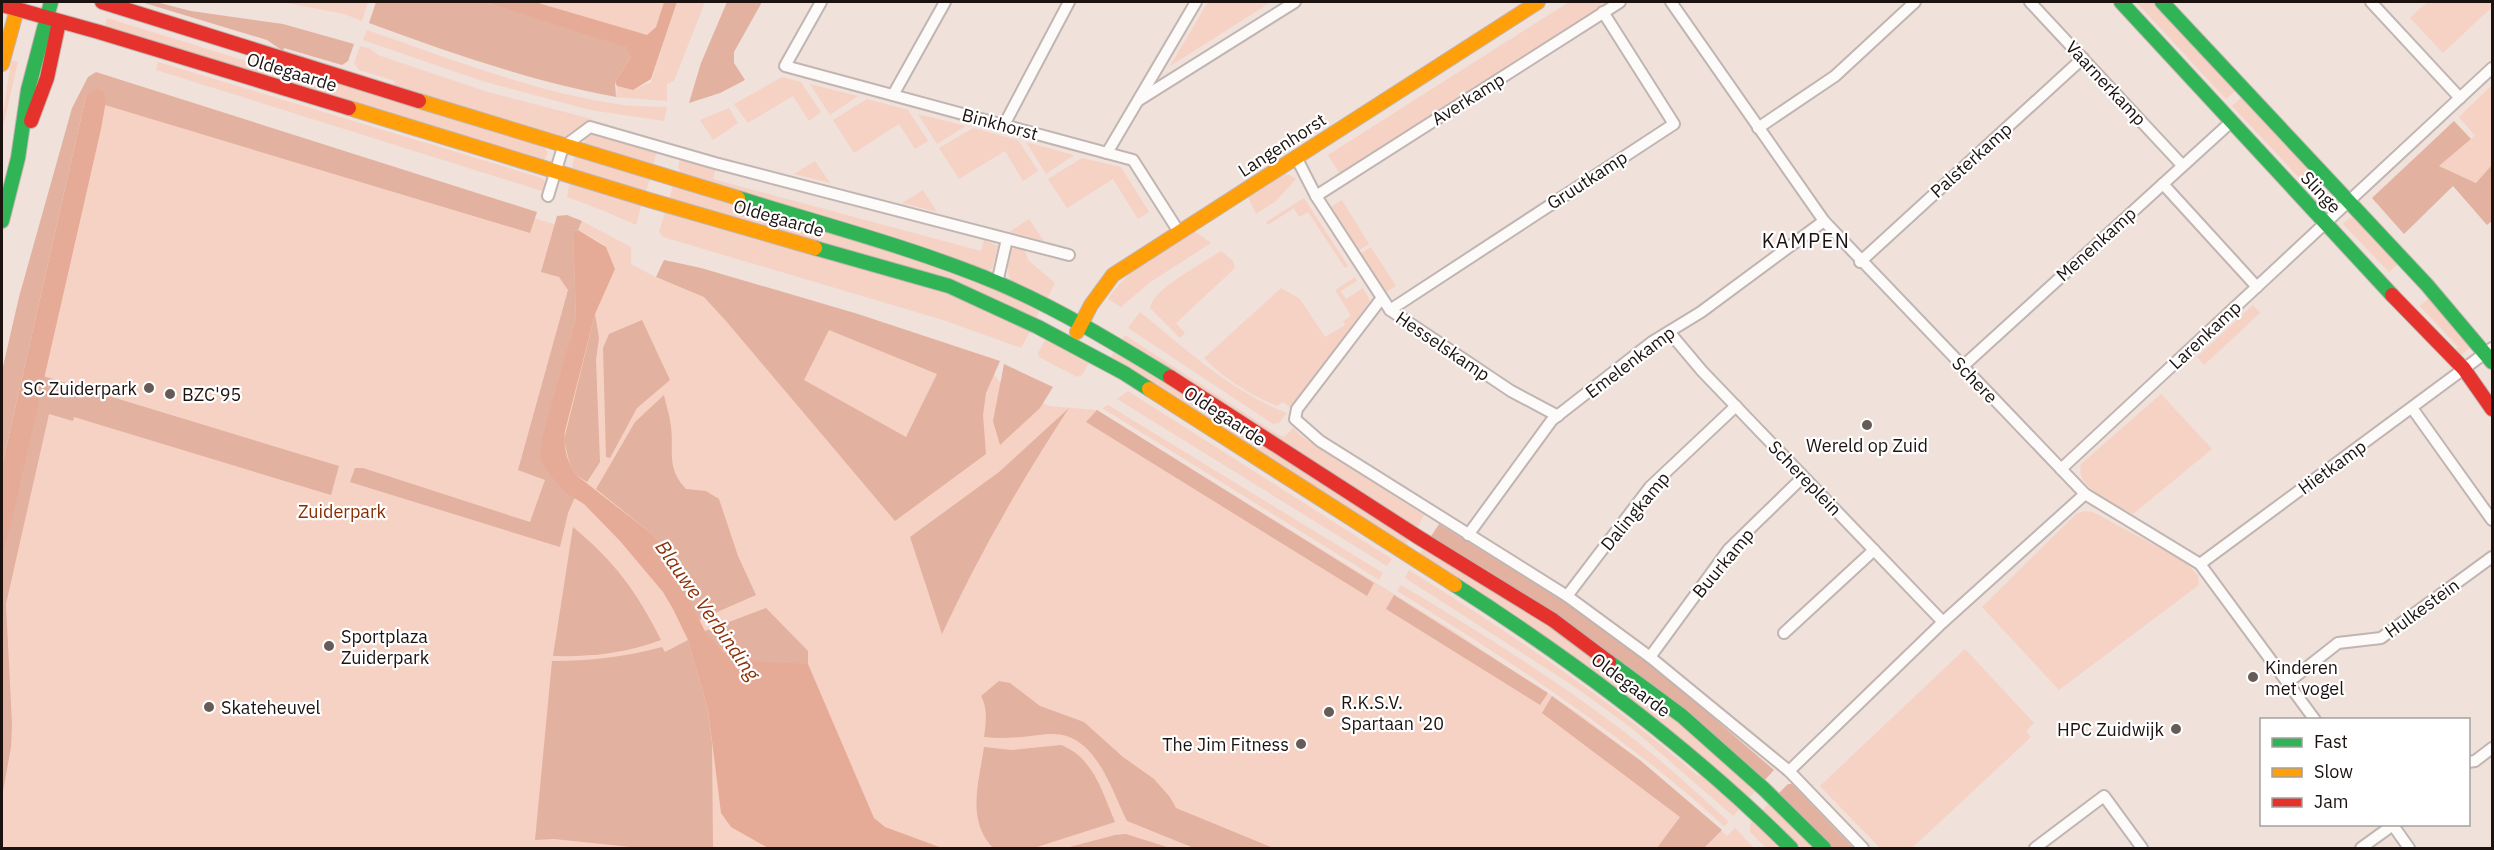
<svg xmlns="http://www.w3.org/2000/svg" width="2494" height="850" viewBox="0 0 2494 850" font-family="'IBM Plex Sans',sans-serif">
  <style>
    .green { fill: #f6d2c4 }
    .forest { fill: #e2b1a0; fill-rule: evenodd }
    .water { fill: #e6ab96 }
    .lines { fill: none; stroke-linecap: round; stroke-linejoin: round }
    .street-casing { stroke: #c0b5b1; stroke-width: 14 }
    .fast-casing { stroke: #c0b5b1; stroke-width: 16 }
    .slow-casing { stroke: #c0b5b1; stroke-width: 16 }
    .jam-casing { stroke: #c0b5b1; stroke-width: 16 }
    .street { stroke: #fdfafa; stroke-width: 10 }
    .fast { stroke: #30b455; stroke-width: 14 }
    .slow { stroke: #ff9f0a; stroke-width: 14 }
    .jam { stroke: #e5322d; stroke-width: 14 }
    .poi-dot { fill: #665b57; stroke: #fff; stroke-width: 2 }
    .labels { text-anchor: middle; dominant-baseline: central; stroke-width: 4.5; stroke-linejoin: round; paint-order: stroke }
    .street-label { font-size: 18px; fill: #1c1310; stroke: #fff }
    .poi-label { font-size: 18px; fill: #1c1310; stroke: #fff; text-anchor: start }
    .park-label { font-size: 18px; fill: #882e05; stroke: #fff }
    .neighbourhood-label { font-size: 20px; letter-spacing: 1.5px; fill: #1c1310; stroke: #fff }
    .water-label { font-size: 20px; font-style: italic; fill: #8a3109; stroke: #fff }
  </style>
  <rect width="100%" height="100%" fill="#f0e1db"/>
  <g class="green">
    <polygon points="282,2 368,2 362,21 344,14"/>
    <polygon points="535,2 664,2 656,27 647,36"/>
    <polygon points="677,2 705,2 674,81 667,84 667,101 616,97 617,86 633,90 651,82"/>
    <polygon points="1208,2 1271,2 1170,66"/>
    <polygon points="1569,2 1611,2 1340,174 1328,155"/>
    <polygon points="2136,2 2154,2 2236,90 2226,99"/>
    <polygon points="2427,2 2492,2 2492,7 2443,53 2410,18"/>
    <polygon points="107,18 259,65 291,69 543,145 548,153 544,160 104,32"/>
    <path d="M367,30C449,58 531,91 617,104C633,107 651,106 667,107L664,121L590,110L482,81L363,40Z"/>
    <polygon points="360,46 369,48 378,55 488,92 592,119 558,141 410,95 394,85 395,81 359,70 354,63"/>
    <polygon points="11,60 18,62 2,131 2,122"/>
    <polygon points="158,62 542,178 545,182 542,191 156,70"/>
    <polygon points="782,77 801,82 821,112 809,121 793,96 748,123 734,104"/>
    <polygon points="96,80 560,226 609,252 603,244 578,230 582,221 631,247 631,264 659,279 992,372 1001,384 1049,406 1097,410 1449,628 1582,716 1641,761 1727,836 1735,828 1754,848 2,848 2,483"/>
    <polygon points="810,84 858,96 830,115"/>
    <polygon points="2492,85 2492,165 2476,183 2439,166 2475,136 2459,117"/>
    <polygon points="2242,97 2325,186 2315,195 2232,106"/>
    <polygon points="867,99 908,110 928,141 915,149 899,124 854,153 833,120"/>
    <polygon points="729,108 738,123 713,140 700,120"/>
    <polygon points="918,114 966,126 937,144"/>
    <polygon points="973,128 1018,140 1038,171 1023,181 1005,151 959,179 939,148"/>
    <polygon points="590,132 657,152 652,169 582,148 586,135"/>
    <polygon points="1026,142 1074,155 1046,174"/>
    <polygon points="578,156 650,178 645,194 574,172 572,168 574,158"/>
    <polygon points="1082,158 1121,167 1149,212 1138,219 1113,179 1067,208 1048,179"/>
    <polygon points="680,159 716,168 713,179 981,251 984,240 998,246 992,269 984,273 682,177 678,166"/>
    <polygon points="815,161 830,183 794,174"/>
    <polygon points="1281,174 1290,175 1296,179 1276,201 1256,214 1248,197"/>
    <polygon points="570,180 642,202 636,225 602,210 567,197"/>
    <polygon points="673,185 918,257 1040,309 1035,320 669,200"/>
    <polygon points="923,190 937,212 902,203"/>
    <polygon points="1304,198 1348,266 1345,268 1308,212 1299,217 1294,208 1268,225 1266,222"/>
    <polygon points="1342,200 1369,244 1356,252 1328,209"/>
    <polygon points="666,209 950,295 1031,330 1021,348 943,320 663,237 659,232"/>
    <polygon points="2350,217 2355,218 2399,263 2389,272 2343,224"/>
    <polygon points="1029,219 1044,241 1009,232"/>
    <path d="M1193,230L1211,243L1149,283L1121,307L1108,299C1129,267 1162,251 1193,230Z"/>
    <path d="M1013,245L1024,248L1028,260L1055,283L1046,301C1011,284 1001,287 1013,245Z"/>
    <polygon points="1371,247 1396,286 1383,294 1359,255"/>
    <path d="M1221,251L1233,261L1235,268L1176,323L1185,333L1180,338L1150,308C1153,288 1204,263 1221,251Z"/>
    <path d="M1355,277L1357,281L1341,291L1346,299L1363,288L1370,301L1291,408L1283,402L1277,406C1250,395 1225,379 1204,358L1281,288L1300,299L1325,337L1345,325L1343,321L1351,316L1335,290Z"/>
    <polygon points="2430,297 2470,348 2461,355 2453,351 2458,347 2420,306"/>
    <polygon points="2253,305 2260,313 2204,365 2197,357"/>
    <path d="M1140,312C1187,350 1230,391 1287,413L1279,423L1273,424L1128,328Z"/>
    <polygon points="1125,335 1277,434 1284,437 1293,428 1301,436 1424,515 1416,530 1121,341"/>
    <polygon points="1047,337 1090,361 1082,375 1077,377 1039,357 1038,353"/>
    <polygon points="1116,349 1410,538 1404,548 1109,360"/>
    <polygon points="1128,391 1392,559 1387,566 1117,399"/>
    <path d="M2161,394L2212,449L2133,514C2116,505 2074,488 2081,464Z"/>
    <polygon points="1108,405 1383,573 1379,580 1102,408"/>
    <polygon points="2084,511 2093,512 2186,562 2198,576 2199,585 2059,690 1982,607 2076,514"/>
    <polygon points="1425,546 1607,663 1758,788 1748,799 1417,558"/>
    <path d="M1409,570C1511,634 1607,697 1698,776L1703,771L1742,806L1733,816L1634,730L1575,687L1405,578Z"/>
    <path d="M1401,585C1475,629 1549,675 1618,727C1657,756 1693,789 1729,822L1724,826C1624,735 1512,662 1397,591Z"/>
    <polygon points="1965,649 2034,723 2026,731 2031,737 1912,848 1880,848 1820,786"/>
    <polygon points="1771,801 1818,848 1798,848 1761,812"/>
    <polygon points="1755,818 1785,848 1766,848 1750,832 1750,824"/>
  </g>
  <g class="forest">
    <polygon points="141,2 156,2 191,11 283,24 354,44 348,61 342,65 284,48 283,51 267,40"/>
    <path d="M376,2H484L624,45L628,49L631,57L615,82L616,97C531,81 450,53 369,23Z"/>
    <polygon points="727,2 762,2 734,52 734,63 745,80 720,93 689,103 701,63"/>
    <polygon points="96,72 537,212 530,233 105,105 106,101 86,96 2,466 2,371 19,297 72,108 88,77"/>
    <polygon points="2454,121 2471,139 2439,166 2476,183 2491,166 2492,221 2487,225 2453,186 2404,234 2372,198"/>
    <polygon points="567,215 582,221 578,230 573,231 576,318 540,451 563,491 575,497 568,513 560,547 350,482 355,468 363,468 530,522 545,480 518,470 568,290 559,277 541,272 557,216"/>
    <path d="M664,260L701,268L858,314L1000,361L986,393L983,415L986,454L895,521L726,321L704,297L656,277ZM829,330L937,374L906,437L804,380Z"/>
    <polygon points="595,314 599,338 596,360 600,462 587,482 576,475 570,465 564,440"/>
    <polygon points="642,320 670,380 637,408 610,458 606,457 603,348 609,334"/>
    <polygon points="1004,364 1053,387 1040,408 1000,445 993,421"/>
    <polygon points="43,376 339,466 331,495 74,417 73,421 49,414 6,604 12,725 11,747 2,797 2,563"/>
    <path d="M664,395C666,405 670,416 671,427C674,451 666,468 686,489L706,491L719,499L738,556L756,595L699,620L659,541L652,534L596,489L635,422Z"/>
    <path d="M1069,408C1021,481 979,555 942,634L910,537L999,472Z"/>
    <polygon points="1097,410 1374,583 1367,596 1086,422"/>
    <polygon points="1439,524 1563,601 1652,665 1774,770 1763,782 1430,538"/>
    <path d="M573,527C616,563 636,591 661,640C627,653 590,657 553,656Z"/>
    <polygon points="1394,595 1548,693 1540,705 1386,609"/>
    <path d="M766,608L808,651V664C782,664 747,666 724,652C717,648 711,638 705,631Z"/>
    <path d="M688,640L708,709L712,743L713,848H640L554,839L535,840L552,661C590,661 625,657 662,647L665,652Z"/>
    <path d="M999,681L1010,683L1040,706L1084,722L1123,757L1154,779L1170,797L1176,808L1273,848H1194L1127,821C1110,787 1095,731 1049,734C1028,736 1006,740 984,737C986,723 988,708 981,696Z"/>
    <polygon points="1552,696 1641,761 1722,830 1704,848 1657,848 1680,817 1542,713"/>
    <path d="M1061,745C1094,758 1102,792 1115,822L1034,848H993C966,820 979,782 984,747L1012,750Z"/>
    <polygon points="1788,784 1792,784 1853,848 1831,848 1777,795"/>
    <polygon points="1126,834 1170,848 1066,848 1115,835"/>
  </g>
  <g class="water">
    <polygon points="484,2 535,2 647,35 656,27 664,2 677,2 651,79 633,90 617,86 615,82 631,57 626,47"/>
    <polygon points="98,89 104,93 106,101 101,129 2,563 2,466 86,96"/>
    <path d="M578,230L606,247L615,269L595,314L565,431C563,447 567,462 576,475L652,534L659,541L705,631L723,652L741,658L762,662L808,664L874,818L885,827L942,848H768L731,827L721,813L708,709L688,640L673,609L663,592L620,541L584,504L563,491L548,472L541,461L540,451L542,439L576,318L573,231Z"/>
  </g>
  <g class="lines">
    <defs>
      <g id="street">
        <polyline points="821,2 785,66 1133,160 1179,232"/>
        <polyline points="1671,2 1824,221 2085,494 2200,564 2315,720"/>
        <polyline points="2030,2 2182,165"/>
        <polyline points="2371,2 2460,98"/>
        <polyline points="893,95 945,2"/>
        <polyline points="1139,100 1295,2"/>
        <polyline points="1004,125 1069,2"/>
        <polyline points="1758,128 1835,76 1915,2"/>
        <polyline points="1107,153 1196,2"/>
        <polyline points="1296,157 1316,196 1390,310 1511,391 1558,416"/>
        <polyline points="2163,184 2257,287"/>
        <polyline points="548,196 563,147 590,127 715,163 1069,255"/>
        <polyline points="1316,196 1620,2"/>
        <polyline points="1860,262 2083,58"/>
        <polyline points="997,283 1007,239"/>
        <polyline points="1381,299 1297,409 1295,419 1320,441 1567,596 1650,657 1789,771 1863,848"/>
        <polyline points="1390,310 1674,124 1603,12"/>
        <polyline points="1670,333 1702,371 1943,622"/>
        <polyline points="1962,367 2231,122"/>
        <polyline points="2412,408 2492,520"/>
        <polyline points="2061,469 2492,68"/>
        <polyline points="1468,535 1552,420 1652,342 1701,312 1824,221"/>
        <polyline points="2200,564 2492,348"/>
        <polyline points="1567,596 1650,487 1736,406"/>
        <polyline points="1784,633 1874,550"/>
        <polyline points="1650,657 1729,549 1803,477"/>
        <polyline points="2287,683 2338,643 2381,638 2492,557"/>
        <polyline points="2468,762 2475,761 2492,748"/>
        <polyline points="1789,771 1943,622 2085,494"/>
        <polyline points="2392,824 2409,848"/>
        <polyline points="2035,848 2104,796 2142,848"/>
        <polyline points="2361,848 2393,825"/>
      </g>
      <g id="fast">
        <polyline points="2121,2 2392,295"/>
        <polyline points="2162,2 2427,285 2492,362"/>
        <path d="M738,198C825,225 914,248 998,283C1059,309 1114,343 1170,377"/>
        <polyline points="2,221 18,158 28,90 51,2"/>
        <polyline points="815,248 949,286 1038,327 1124,373 1149,389"/>
        <path d="M1455,585C1575,662 1690,747 1791,848"/>
        <polyline points="1609,662 1682,716 1764,789 1824,848"/>
      </g>
      <g id="slow">
        <polyline points="2,64 19,2"/>
        <polyline points="419,101 738,198"/>
        <polyline points="349,108 649,200 815,248"/>
        <polyline points="1077,332 1091,305 1113,275 1538,2"/>
        <polyline points="1149,389 1455,585"/>
      </g>
      <g id="jam">
        <polyline points="102,2 419,101"/>
        <polyline points="2,5 99,32 349,108"/>
        <polyline points="31,121 47,78 59,22"/>
        <polyline points="2392,295 2464,369 2492,409"/>
        <polyline points="1170,377 1418,537 1553,620 1609,662"/>
      </g>
    </defs>
    <use href="#street" class="street-casing"/>
    <use href="#fast" class="fast-casing"/>
    <use href="#slow" class="slow-casing"/>
    <use href="#jam" class="jam-casing"/>
    <use href="#street" class="street"/>
    <use href="#fast" class="fast"/>
    <use href="#slow" class="slow"/>
    <use href="#jam" class="jam"/>
  </g>
  <g class="poi-dot">
    <circle cx="149" cy="388" r="6"/>
    <circle cx="170" cy="394" r="6"/>
    <circle cx="1867" cy="425" r="6"/>
    <circle cx="329" cy="646" r="6"/>
    <circle cx="2253" cy="677" r="6"/>
    <circle cx="209" cy="707" r="6"/>
    <circle cx="1329" cy="712" r="6"/>
    <circle cx="2176" cy="729" r="6"/>
    <circle cx="1301" cy="744" r="6"/>
  </g>
  <g class="labels">
    <g class="street-label">
      <text transform="translate(292 72) rotate(17)">Oldegaarde</text>
      <text transform="translate(2106 83) rotate(47)">Vaarnerkamp</text>
      <text transform="translate(1468 99) rotate(-32)">Averkamp</text>
      <text transform="translate(1000 124) rotate(15)">Binkhorst</text>
      <text transform="translate(1282 145) rotate(-33)">Langenhorst</text>
      <text transform="translate(1971 160) rotate(-42)">Palsterkamp</text>
      <text transform="translate(1587 180) rotate(-33)">Gruutkamp</text>
      <text transform="translate(2321 192) rotate(47)">Slinge</text>
      <text transform="translate(779 218) rotate(16)">Oldegaarde</text>
      <text transform="translate(2096 244) rotate(-42)">Menenkamp</text>
      <text transform="translate(2205 335) rotate(-43)">Larenkamp</text>
      <text transform="translate(1443 346) rotate(34)">Hesselskamp</text>
      <text transform="translate(1630 362) rotate(-37)">Emelenkamp</text>
      <text transform="translate(1975 380) rotate(46)">Schere</text>
      <text transform="translate(1225 416) rotate(33)">Oldegaarde</text>
      <text transform="translate(2332 467) rotate(-36)">Hietkamp</text>
      <text transform="translate(1805 478) rotate(46)">Schereplein</text>
      <text transform="translate(1635 511) rotate(-50)">Dalingkamp</text>
      <text transform="translate(1723 563) rotate(-50)">Buurkamp</text>
      <text transform="translate(2422 608) rotate(-36)">Hulkestein</text>
      <text transform="translate(1631 685) rotate(37)">Oldegaarde</text>
    </g>
    <g class="poi-label">
      <text x="137" y="388" text-anchor="end">SC Zuiderpark</text>
      <text x="182" y="394">BZC'95</text>
      <text x="1867" y="445" text-anchor="middle">Wereld op Zuid</text>
      <text x="341" y="636">Sportplaza<tspan x="341" dy="21">Zuiderpark</tspan></text>
      <text x="2265" y="667">Kinderen<tspan x="2265" dy="21">met vogel</tspan></text>
      <text x="1341" y="702">R.K.S.V.<tspan x="1341" dy="21">Spartaan '20</tspan></text>
      <text x="221" y="707">Skateheuvel</text>
      <text x="2164" y="729" text-anchor="end">HPC Zuidwijk</text>
      <text x="1289" y="744" text-anchor="end">The Jim Fitness</text>
    </g>
    <g class="park-label">
      <text x="342" y="511">Zuiderpark</text>
    </g>
    <g class="neighbourhood-label">
      <text x="1806" y="240">KAMPEN</text>
    </g>
    <g class="water-label">
      <text transform="translate(708 610) rotate(55)">Blauwe Verbinding</text>
    </g>
  </g>
  <rect width="2494" height="850" fill="none" stroke="#1c1310" stroke-width="6"/>
  <rect x="2260" y="718" width="210" height="108" fill="#ffffff" stroke="#a4a19f" stroke-width="1.5"/>
  <rect x="2272" y="738" width="30" height="9" fill="#30b455" stroke="#a4a19f" stroke-width="1.5"/>
  <text x="2314" y="748" font-size="18" fill="#1c1310">Fast</text>
  <rect x="2272" y="768" width="30" height="9" fill="#ff9f0a" stroke="#a4a19f" stroke-width="1.5"/>
  <text x="2314" y="778" font-size="18" fill="#1c1310">Slow</text>
  <rect x="2272" y="798" width="30" height="9" fill="#e5322d" stroke="#a4a19f" stroke-width="1.5"/>
  <text x="2314" y="808" font-size="18" fill="#1c1310">Jam</text>
</svg>
